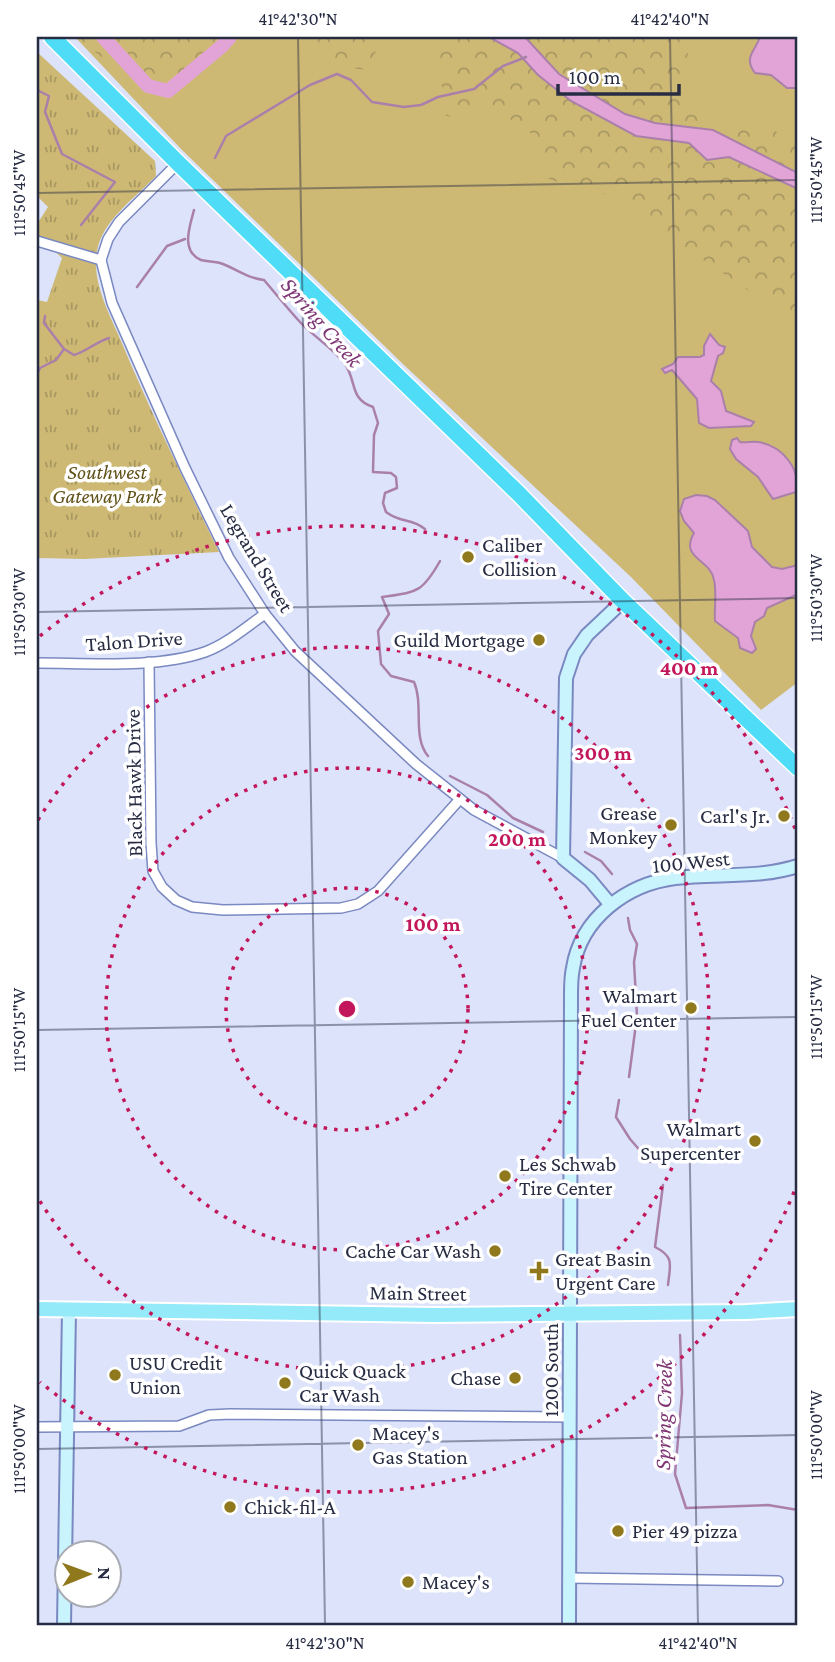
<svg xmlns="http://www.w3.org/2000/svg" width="835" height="1662" viewBox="0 0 835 1662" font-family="'Crimson Pro',serif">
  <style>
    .grass { fill: #ceb974 }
    .forest { fill: url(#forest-crowns) }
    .park { fill: url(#park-tufts) }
    .water { fill: #e2a4d6; stroke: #aa80aa; stroke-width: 2 }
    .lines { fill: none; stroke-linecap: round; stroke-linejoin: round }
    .stream { stroke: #aa80aa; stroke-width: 2.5 }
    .river { stroke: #e2a4d6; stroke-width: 14 }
    .street-casing { stroke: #7b89c1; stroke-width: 12 }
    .secondary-casing { stroke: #7b89c1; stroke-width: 16 }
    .primary-casing { stroke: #fff; stroke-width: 18 }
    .highway-casing { stroke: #fff; stroke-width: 19 }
    .street { stroke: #fff; stroke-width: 9 }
    .secondary { stroke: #caf4fd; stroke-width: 12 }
    .primary { stroke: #95eafa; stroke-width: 14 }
    .highway { stroke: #4edcf7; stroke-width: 16 }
    .ticks { fill: none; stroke: #272c43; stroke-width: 2; stroke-opacity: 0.45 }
    .ring { fill: none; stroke: #c2185b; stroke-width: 3.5; stroke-dasharray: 3.5 7 }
    .poi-dot { fill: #90781d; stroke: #fff; stroke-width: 2.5 }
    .labels { text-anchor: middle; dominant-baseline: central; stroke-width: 7; stroke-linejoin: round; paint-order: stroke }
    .park-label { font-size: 21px; font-style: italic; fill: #615219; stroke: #fff }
    .poi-label { font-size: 21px; fill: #272c43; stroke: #fff; text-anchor: start }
    .street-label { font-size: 21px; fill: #272c43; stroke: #fff }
    .water-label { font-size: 23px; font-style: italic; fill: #7f3775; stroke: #fff }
    .centre { fill: #c2185b; stroke: #fff; stroke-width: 3.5 }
    .ring-label { font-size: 21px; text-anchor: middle; font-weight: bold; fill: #c2185b; stroke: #fff; stroke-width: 7; stroke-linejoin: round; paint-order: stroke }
    .neatline { fill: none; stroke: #272c43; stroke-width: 2.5 }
    .ticks-label { font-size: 18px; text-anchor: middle; fill: #272c43 }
  </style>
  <defs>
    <pattern id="forest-crowns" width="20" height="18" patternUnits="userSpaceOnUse" patternTransform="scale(1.75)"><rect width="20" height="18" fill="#ceb974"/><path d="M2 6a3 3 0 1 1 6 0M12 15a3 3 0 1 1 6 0" fill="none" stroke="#a79761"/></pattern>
    <pattern id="park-tufts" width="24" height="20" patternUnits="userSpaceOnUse" patternTransform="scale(1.75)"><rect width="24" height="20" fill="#ceb974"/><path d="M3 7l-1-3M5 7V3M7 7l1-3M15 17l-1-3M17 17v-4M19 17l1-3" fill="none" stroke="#a79761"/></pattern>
  </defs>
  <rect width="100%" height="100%" fill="#dce3fb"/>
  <polygon class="grass" points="75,37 798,37 798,682 761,710 631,577 404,365 182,150"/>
  <g class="forest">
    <polygon points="75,37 156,37 161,44 170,37 235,37 230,45 185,83 130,78"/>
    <polygon points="294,37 383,37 367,70 332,66 298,44"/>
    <polygon points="435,37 691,37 681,90 694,109 734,128 769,126 798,149 798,313 752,293 650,224 630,199 567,186 542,176 535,136 487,103 468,118 446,116"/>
  </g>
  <path class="park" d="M37,52L155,161L156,176C136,197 102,221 97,251C91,284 112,318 124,348C153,417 186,484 219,552L84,559L37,558V300L47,302L62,258L37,234V224L48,207L37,196Z"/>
  <g class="water">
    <polygon points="489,37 525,37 559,74 625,114 655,123 713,130 798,173 798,189 729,157 707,160 689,143 636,136 571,101 538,75 518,53"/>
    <path d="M760,37H798V88H787L771,75L755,73C743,57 755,52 760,37Z"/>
    <polygon points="710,334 719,345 725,347 723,353 718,356 711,381 721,391 726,411 754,422 751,426 709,428 699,423 697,399 672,370 665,373 662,369 673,364 678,357 700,357 704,355 704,346"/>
    <path d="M737,438L740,442C747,443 752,441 758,442C782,446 801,468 796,492L773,499L758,477L736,459L730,449L732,440Z"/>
    <path d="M696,495L707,496L715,500L748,531L752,547L772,567L782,569L798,565V594L767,608L764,616L755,622L751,636L756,649L752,653L740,648L738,638L715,621C714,608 717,593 714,580C711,559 679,559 694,533L684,521L680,511L684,499Z"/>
  </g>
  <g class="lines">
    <g class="stream">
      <polyline points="37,90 49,96 45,112 62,154 115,182 81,225"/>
      <polyline points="215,158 226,136 310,85 337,74 351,80 372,102 404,107 421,105 438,97 474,89 503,66 526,57"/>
      <path d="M194,210C190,226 180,251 201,260C208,262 216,261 223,264C240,271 245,277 264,280C276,294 288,309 300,322C314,337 333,348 345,364C357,381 349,399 373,407L378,423L374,435L373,472L391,473L396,477L397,488L385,493L383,503L386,512C402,524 410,517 425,529"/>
      <polyline points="137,287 167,246 185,239"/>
      <polyline points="45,316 44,323 64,349"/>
      <path d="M37,374L40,368L56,360L64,349L74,355C87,351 96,342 109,338"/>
      <path d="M428,756C412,737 424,705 414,682L391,676L381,664L378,631L389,614L382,597C417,592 422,593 440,561"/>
      <polyline points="450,776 487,795 513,818 543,832"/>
      <polyline points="585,852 601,861 612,874"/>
      <polyline points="628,918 630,930 637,944 634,962 637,1016 629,1077"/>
      <polyline points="619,1100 616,1117 630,1139 650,1162"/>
      <path d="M663,1185L655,1247C675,1257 670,1265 668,1285"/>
      <polyline points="680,1335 682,1393 675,1474 686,1508 768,1505 798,1510"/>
    </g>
    <polyline class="river" points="103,37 148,86 168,91 222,46 230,37"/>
    <defs>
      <g id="street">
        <polyline points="178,163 119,222 108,239 101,260 112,303 185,468 229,558 265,614 295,651 416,764 474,810 563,858"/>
        <polyline points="37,241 101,260"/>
        <polyline points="149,662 151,843 153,871 162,887 176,900 192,907 223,910 341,908 358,904 378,891 460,799"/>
        <path d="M37,663C89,663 155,669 205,652C227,644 246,627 265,614"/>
        <polyline points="37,1427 179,1426 209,1415 230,1414 570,1417"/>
        <polyline points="569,1578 778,1581"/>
      </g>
      <g id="secondary">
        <polyline points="610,904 590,880 563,858 566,678 574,654 587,635 623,601"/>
        <polyline points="64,1625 69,1309"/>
        <path d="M569,1625L571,995C571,986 571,977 573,968C581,918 627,884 675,878C717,873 757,879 798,866"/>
      </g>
      <polyline id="primary" points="37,1309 435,1315 746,1312 798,1309"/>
      <polyline id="highway" points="52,37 178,163 518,493 623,601 798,768"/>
    </defs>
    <use href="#street" class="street-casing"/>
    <use href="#secondary" class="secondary-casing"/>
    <use href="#primary" class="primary-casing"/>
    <use href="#highway" class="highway-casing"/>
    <use href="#street" class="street"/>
    <use href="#secondary" class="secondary"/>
    <use href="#primary" class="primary"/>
    <use href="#highway" class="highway"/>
  </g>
  <path class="ticks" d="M298,37L325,1625M670,37L698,1625M37,193L798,180M37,612L798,598M37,1030L798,1017M37,1449L798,1435"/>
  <g class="ring">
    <circle cx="347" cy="1009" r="121"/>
    <circle cx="347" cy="1009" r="241"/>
    <path d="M38 820A362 362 0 1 1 38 1198"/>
    <path d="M798 1182A483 483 0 0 1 40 1382M40 636A483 483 0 0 1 798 836"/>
  </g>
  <g class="poi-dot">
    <circle cx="468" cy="557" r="7"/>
    <circle cx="539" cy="640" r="7"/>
    <circle cx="784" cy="816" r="7"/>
    <circle cx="671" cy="825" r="7"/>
    <circle cx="691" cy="1008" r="7"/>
    <circle cx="755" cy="1141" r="7"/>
    <circle cx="505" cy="1176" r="7"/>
    <circle cx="495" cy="1251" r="7"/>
    <path d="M535.5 1260.5h7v7h7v7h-7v7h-7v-7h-7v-7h7z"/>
    <circle cx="115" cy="1375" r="7"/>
    <circle cx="515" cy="1378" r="7"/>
    <circle cx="285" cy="1383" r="7"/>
    <circle cx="358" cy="1445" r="7"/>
    <circle cx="230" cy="1507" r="7"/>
    <circle cx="618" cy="1531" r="7"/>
    <circle cx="408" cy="1582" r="7"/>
  </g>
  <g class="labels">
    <g class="park-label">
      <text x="107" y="472">Southwest<tspan x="107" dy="24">Gateway Park</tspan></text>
    </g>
    <g class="poi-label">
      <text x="482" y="545">Caliber<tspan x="482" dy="24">Collision</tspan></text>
      <text x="525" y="640" text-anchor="end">Guild Mortgage</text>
      <text x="657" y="813" text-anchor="end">Grease<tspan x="657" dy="24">Monkey</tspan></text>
      <text x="770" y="816" text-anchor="end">Carl's Jr.</text>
      <text x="677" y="996" text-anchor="end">Walmart<tspan x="677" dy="24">Fuel Center</tspan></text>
      <text x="741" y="1129" text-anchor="end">Walmart<tspan x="741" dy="24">Supercenter</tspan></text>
      <text x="519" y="1164">Les Schwab<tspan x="519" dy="24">Tire Center</tspan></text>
      <text x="481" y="1251" text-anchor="end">Cache Car Wash</text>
      <text x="555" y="1259">Great Basin<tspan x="555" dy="24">Urgent Care</tspan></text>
      <text x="129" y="1363">USU Credit<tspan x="129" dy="24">Union</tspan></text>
      <text x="299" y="1371">Quick Quack<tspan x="299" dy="24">Car Wash</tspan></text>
      <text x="501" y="1378" text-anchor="end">Chase</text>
      <text x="372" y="1433">Macey's<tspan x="372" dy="24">Gas Station</tspan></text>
      <text x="244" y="1507">Chick-fil-A</text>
      <text x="632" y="1531">Pier 49 pizza</text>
      <text x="422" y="1582">Macey's</text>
    </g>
    <g class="street-label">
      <text transform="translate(257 558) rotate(59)">Legrand Street</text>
      <text transform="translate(134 641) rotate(-4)">Talon Drive</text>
      <text transform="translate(134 783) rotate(-91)">Black Hawk Drive</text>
      <text transform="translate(691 862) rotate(-6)">100 West</text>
      <text transform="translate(418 1293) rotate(1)">Main Street</text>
      <text transform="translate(551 1370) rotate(-90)">1200 South</text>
    </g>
    <g class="water-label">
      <text transform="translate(322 322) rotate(49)">Spring Creek</text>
      <text transform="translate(663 1415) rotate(-89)">Spring Creek</text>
    </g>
  </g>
  <circle cx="347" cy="1009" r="10" class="centre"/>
  <g class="ring-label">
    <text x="689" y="675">400 m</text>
    <text x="603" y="760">300 m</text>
    <text x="517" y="846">200 m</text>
    <text x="433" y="931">100 m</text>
  </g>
  <rect width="835" height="1662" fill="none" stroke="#ffffff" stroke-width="77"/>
  <g transform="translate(88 1574) rotate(89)"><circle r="33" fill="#ffffff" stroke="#a9abb4" stroke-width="2"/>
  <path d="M0-5L12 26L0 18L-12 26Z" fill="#90781d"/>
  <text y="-10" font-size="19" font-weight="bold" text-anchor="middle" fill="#272c43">N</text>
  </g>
  <path d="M558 84v10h121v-10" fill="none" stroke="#272c43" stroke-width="3.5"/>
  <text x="569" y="84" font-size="21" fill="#272c43" stroke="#ffffff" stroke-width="5" paint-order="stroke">100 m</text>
  <rect x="38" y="38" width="758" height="1586" class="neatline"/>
  <g class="ticks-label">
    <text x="298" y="25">41°42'30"N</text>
    <text x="670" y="25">41°42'40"N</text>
    <text transform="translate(816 180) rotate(-90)" y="6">111°50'45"W</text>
    <text transform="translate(19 193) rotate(-90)" y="6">111°50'45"W</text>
    <text transform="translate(816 598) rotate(-90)" y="6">111°50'30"W</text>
    <text transform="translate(19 612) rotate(-90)" y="6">111°50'30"W</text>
    <text transform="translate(816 1017) rotate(-90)" y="6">111°50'15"W</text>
    <text transform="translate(19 1030) rotate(-90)" y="6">111°50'15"W</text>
    <text transform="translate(816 1435) rotate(-90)" y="6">111°50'00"W</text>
    <text transform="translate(19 1449) rotate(-90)" y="6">111°50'00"W</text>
    <text x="325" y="1649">41°42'30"N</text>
    <text x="698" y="1649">41°42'40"N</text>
  </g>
</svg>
